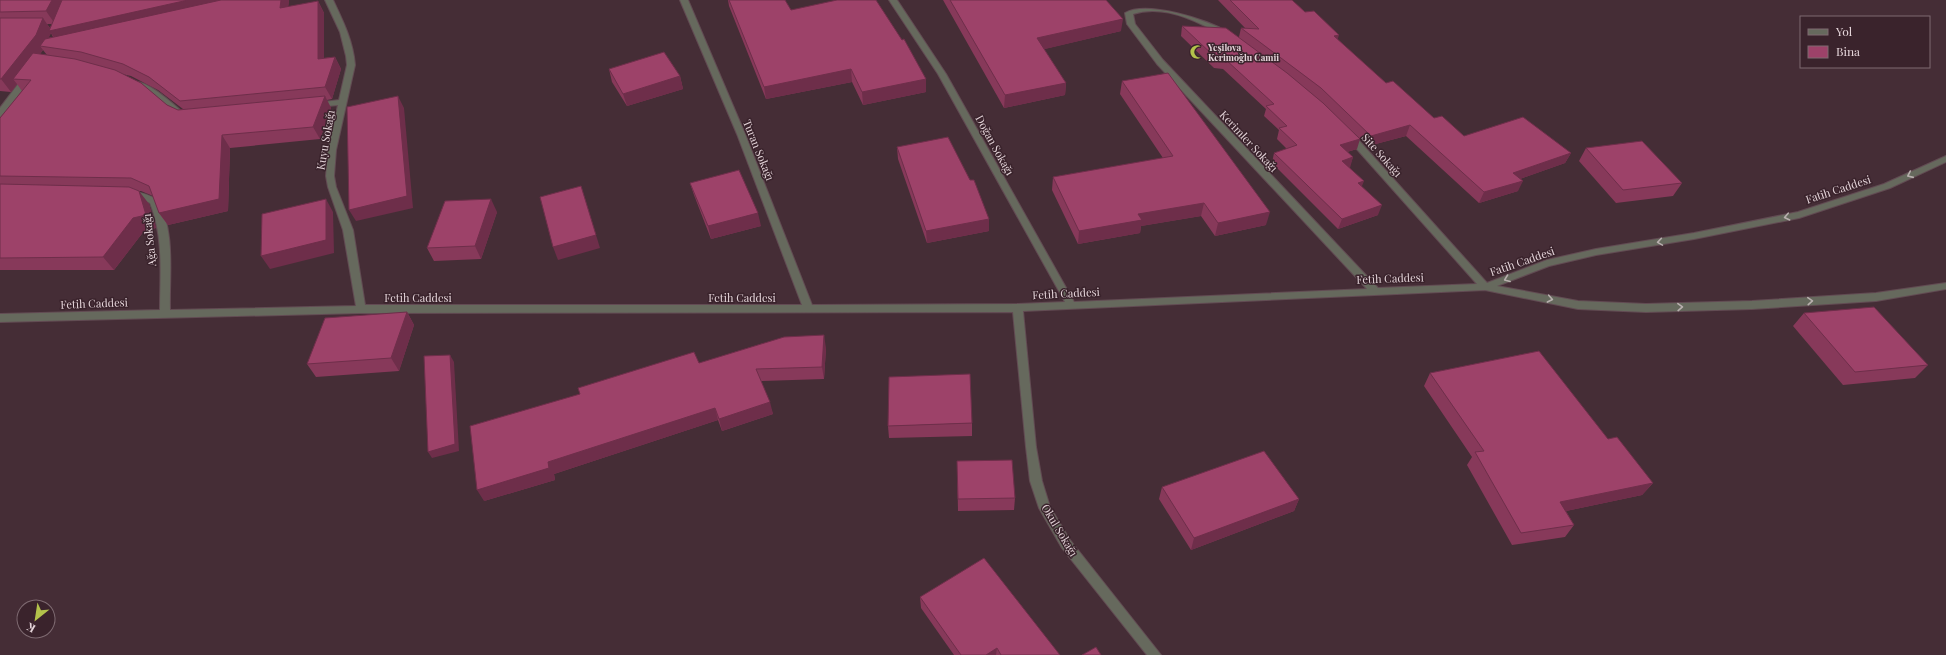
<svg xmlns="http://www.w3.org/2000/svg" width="1946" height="655" viewBox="0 0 1946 655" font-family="'Playfair Display',serif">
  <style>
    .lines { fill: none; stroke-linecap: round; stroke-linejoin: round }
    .minor-casing { stroke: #624b53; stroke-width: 2 }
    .minor { fill: #66695d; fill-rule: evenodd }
    .wall { fill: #87395a; fill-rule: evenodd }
    .shaded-wall { fill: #6e2e4a }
    .building { fill: #9d4269; stroke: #6e2e4a }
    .oneway { stroke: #b8afae }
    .labels { text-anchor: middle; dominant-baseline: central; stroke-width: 3; stroke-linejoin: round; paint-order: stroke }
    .far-poi-label { font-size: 9px; font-weight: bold; fill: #e4d4d9; stroke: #3a232c; text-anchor: start }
    .street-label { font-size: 11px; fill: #e4d4d9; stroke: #3a232c }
  </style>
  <rect width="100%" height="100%" fill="#452d36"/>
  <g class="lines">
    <defs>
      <g id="minor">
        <path d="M325,0H333C343,21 353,41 355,65L336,150L334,176L336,187L353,230L365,305H802L737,134L680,0H688L745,134L812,305L1018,304L1065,302L938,74L889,0H897L946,74L1074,302L1367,289L1157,64L1127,24L1125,13C1147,0 1208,20 1230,33V37H1224C1199,21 1163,4 1133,14L1135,24L1163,60L1378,288L1477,284L1347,138L1346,136L1350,133L1353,134L1487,283L1547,260L1596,249L1694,233L1798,212L1884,184L1946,156V162L1890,188L1799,218L1694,239L1596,255L1549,266L1497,286L1578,301L1646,304L1752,301L1876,293L1946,283V289L1876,301L1752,309L1646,312L1578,309L1485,290L1023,311L1036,447L1042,481L1050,507L1070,540L1161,655H1147L1062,548L1039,508L1030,481L1026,447L1013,312L361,313L0,322V314L160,310C160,275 164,237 150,203L139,198L127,197L126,195L127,193C138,190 147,195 157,199C176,231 169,275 170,310L356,306L343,230L328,187L326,176L328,150L338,105L317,107L313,105L317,103L339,100L347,65L346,56L340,32Z"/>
        <polygon points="25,75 28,75 32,77 3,116 0,117 0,108"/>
        <path d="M135,82C148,80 175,106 185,114V118H179L153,96L135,86Z"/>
      </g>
    </defs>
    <use href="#minor" class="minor-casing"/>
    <use href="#minor" class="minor"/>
  </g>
  <g class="wall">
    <path d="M0,0H289L288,7L318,1L324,13V58L335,57L341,69L332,99L327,100L331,108L320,139L230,148L228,211L168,225L159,213L153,196L141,191H138L149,204L156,228L144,231L114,270H0V118L22,91L17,84L11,92L0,91ZM47,24H52L50,28ZM51,33L53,37L48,38ZM43,50L47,55L40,54ZM122,74L131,76L158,90L183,109L178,110L167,105Z"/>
    <polygon points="728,0 785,0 791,10 926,79 926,92 863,105 852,82 766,99 729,6"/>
    <polygon points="943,0 1106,0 1121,31 1044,49 1066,83 1065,95 1004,108"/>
    <polygon points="1218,0 1292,0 1305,12 1338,40 1386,83 1434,118 1464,136 1571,153 1565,163 1520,179 1518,191 1479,203 1406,136 1368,146 1354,133 1357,149 1347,152 1353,157 1349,168 1362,187 1378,215 1338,229 1272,163 1274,153 1287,149 1277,139 1279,130 1264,116 1266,109 1223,69 1214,68 1181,36 1182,26 1239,37 1241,28 1246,29"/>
    <polygon points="609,69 680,76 683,89 627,106 612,82"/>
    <polygon points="1122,81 1266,225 1215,236 1201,216 1141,226 1140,233 1078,244 1052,190 1053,177 1163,158 1120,94"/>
    <polygon points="897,147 989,219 989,231 927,243 898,159"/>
    <polygon points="1586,148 1682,183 1673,196 1616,203 1579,161"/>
    <polygon points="690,183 761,226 711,239 694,195"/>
    <polygon points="497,212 481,259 434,261 427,248"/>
    <polygon points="407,312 414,325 399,371 316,377 307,364"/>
    <polygon points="1804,313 1928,365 1915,378 1843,385 1793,326"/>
    <polygon points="826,348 824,379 761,381 773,414 722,431 718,420 554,474 555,480 484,501 699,363"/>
    <polygon points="1430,373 1653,483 1642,495 1566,511 1574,525 1565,537 1512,545 1467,465 1472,457 1424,386"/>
    <polygon points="972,423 972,436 889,438 888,426"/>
    <polygon points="957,461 1015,498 1014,510 958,511"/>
    <polygon points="1162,487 1299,499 1294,511 1191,550 1159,499"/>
    <polygon points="920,597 1060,655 954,655 921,608"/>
  </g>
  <g class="shaded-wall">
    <polygon points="52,0 65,0 55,24 46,11"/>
    <polygon points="188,0 248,0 58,43 51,33 45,46 40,46 43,50 20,80 13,79 17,84 11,92 1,79 43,18 51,30"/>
    <polygon points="281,0 289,0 287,20 280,8"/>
    <polygon points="318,1 324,13 324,71 318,59"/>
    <polygon points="1123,19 1121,31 1037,51 1037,38"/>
    <polygon points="1339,35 1336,45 1334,36"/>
    <polygon points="335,57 341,69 332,99 325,87"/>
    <polygon points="851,69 852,82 766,99 764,87"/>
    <polygon points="680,76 683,89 627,106 623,94"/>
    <polygon points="926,79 926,92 863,105 862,92"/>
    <polygon points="1066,83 1065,95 1004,108 1005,95"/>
    <polygon points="325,96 331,108 320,139 313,127"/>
    <polygon points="398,96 404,108 413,208 356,221 349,210"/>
    <polygon points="1410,125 1406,136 1368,146 1371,136"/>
    <polygon points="222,135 230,148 228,211 168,225 159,213"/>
    <polygon points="1360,139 1357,149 1336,155 1340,145"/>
    <polygon points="1571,153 1565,163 1508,183 1513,173"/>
    <polygon points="1353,157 1350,168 1339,171 1342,161"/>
    <polygon points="1364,181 1360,191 1358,183"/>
    <polygon points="1523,181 1518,191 1479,203 1484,192"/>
    <polygon points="581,186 600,248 558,260 553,247"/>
    <polygon points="139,191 149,204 156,228 144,231 114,270 103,257"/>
    <polygon points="326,199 333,212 334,253 270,269 261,256"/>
    <polygon points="491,199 497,212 481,259 475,246"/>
    <polygon points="1204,203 1201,216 1141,226 1140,233 1078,244 1079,231 1138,214"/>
    <polygon points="1382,205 1378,215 1338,229 1342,219"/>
    <polygon points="1270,212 1266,225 1215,236 1218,223"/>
    <polygon points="758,213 761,226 711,239 708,226"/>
    <polygon points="989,219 989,231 927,243 926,231"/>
    <polygon points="407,312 414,325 399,371 391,358"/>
    <polygon points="824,335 826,348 824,379 822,367"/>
    <polygon points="450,355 454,362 459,451 432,458 428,452"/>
    <polygon points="770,402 773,414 722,431 719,419"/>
    <polygon points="715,408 718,420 554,474 555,480 484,501 477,490 548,462"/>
    <polygon points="1653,483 1642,495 1552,514 1560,502"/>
    <polygon points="1299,499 1294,511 1191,550 1194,538"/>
    <polygon points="997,648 996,655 986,655"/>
  </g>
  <g class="building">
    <polygon points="0,0 52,0 46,11 0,12"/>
    <polygon points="62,0 188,0 49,31"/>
    <polygon points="221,0 281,0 280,8 318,1 318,59 335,57 325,87 180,101 149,77 123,64 81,52 40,46 45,39"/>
    <polygon points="729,0 785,0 791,10 837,0 876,0 902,40 904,39 926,79 862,92 851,69 764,87"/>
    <polygon points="950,0 1106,0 1123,19 1037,38 1066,83 1005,95"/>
    <polygon points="1230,0 1292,0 1305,12 1314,11 1339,35 1334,36 1386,83 1393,81 1434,118 1442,116 1464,136 1523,117 1571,153 1513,173 1523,181 1484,192 1410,125 1371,136 1321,88 1241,28 1259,29"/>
    <polygon points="0,18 43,18 36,35 1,79 0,79"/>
    <polygon points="1182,26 1226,28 1287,73 1323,103 1360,139 1340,145 1353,157 1342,161 1364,181 1358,183 1382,205 1342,219 1274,153 1297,145 1279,128 1287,126 1266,106 1274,104 1225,59 1216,58"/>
    <polygon points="664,52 680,76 623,94 609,69"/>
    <polygon points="33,53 75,59 115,70 141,83 167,105 178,110 325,96 313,127 222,135 219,199 159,213 149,186 131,178 0,176 0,118 31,80 13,79"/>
    <polygon points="1168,73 1270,212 1218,223 1204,203 1138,214 1142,220 1079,231 1053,177 1173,156 1122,81"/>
    <polygon points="398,96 407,196 349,210 347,107"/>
    <polygon points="948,137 970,180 974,180 989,219 926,231 897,147"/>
    <polygon points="1642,141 1682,183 1623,190 1586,148"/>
    <polygon points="739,170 758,213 708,226 690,183"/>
    <polygon points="0,184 129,187 139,191 146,215 133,218 103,257 0,258"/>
    <polygon points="581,186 596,235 553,247 540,197"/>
    <polygon points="326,199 326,240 261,256 262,214"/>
    <polygon points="491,199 475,246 427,248 445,201"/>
    <polygon points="1874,307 1928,365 1855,372 1804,313"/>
    <polygon points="407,312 391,358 307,364 325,318"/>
    <polygon points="824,335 822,367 756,369 770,402 719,419 715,408 548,462 549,468 477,490 470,426 580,394 578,388 694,352 699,363 784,337"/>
    <polygon points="1539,351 1608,439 1617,437 1653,483 1560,502 1574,525 1521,533 1475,452 1484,451 1430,373"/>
    <polygon points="450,355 455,444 428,452 424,356"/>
    <polygon points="970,374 972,423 888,426 889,377"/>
    <polygon points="1264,451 1299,499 1194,538 1162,487"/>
    <polygon points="1012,460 1015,498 958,499 957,461"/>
    <polygon points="984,558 1060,655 1001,655 997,648 986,655 961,655 920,597"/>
    <polygon points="1096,647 1101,655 1082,655"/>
  </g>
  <defs><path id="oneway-chevron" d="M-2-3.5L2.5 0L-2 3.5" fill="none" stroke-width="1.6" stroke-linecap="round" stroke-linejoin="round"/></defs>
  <g class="oneway">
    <use href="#oneway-chevron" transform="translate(1910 175) rotate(156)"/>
    <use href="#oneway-chevron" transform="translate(1787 217) rotate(168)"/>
    <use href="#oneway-chevron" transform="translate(1660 242) rotate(171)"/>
    <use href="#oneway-chevron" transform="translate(1507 279) rotate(159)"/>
    <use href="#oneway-chevron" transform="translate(1550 299) rotate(11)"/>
    <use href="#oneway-chevron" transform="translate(1810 301) rotate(-4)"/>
    <use href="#oneway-chevron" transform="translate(1680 307) rotate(-2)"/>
  </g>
  <defs>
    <symbol id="mosque-bare" viewBox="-9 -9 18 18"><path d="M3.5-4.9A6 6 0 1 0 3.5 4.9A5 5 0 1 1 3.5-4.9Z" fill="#b3c24b" stroke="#3a232c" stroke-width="2.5" paint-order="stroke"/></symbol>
  </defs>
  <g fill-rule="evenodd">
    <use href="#mosque-bare" x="1187" y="42" width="20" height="20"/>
  </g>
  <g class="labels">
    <g class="far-poi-label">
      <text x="1208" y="47">Yeşilova<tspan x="1208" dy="10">Kerimoğlu Camii</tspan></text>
    </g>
    <g class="street-label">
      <text transform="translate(325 140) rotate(-80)">Kuyu Sokağı</text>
      <text transform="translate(1249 141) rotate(47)">Kerimler Sokağı</text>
      <text transform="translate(995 145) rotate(61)">Doğan Sokağı</text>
      <text transform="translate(759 150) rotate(68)">Turan Sokağı</text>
      <text transform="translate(1382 155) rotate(48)">Site Sokağı</text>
      <text transform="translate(1838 189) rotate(-18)">Fatih Caddesi</text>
      <text transform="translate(149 240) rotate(-96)">Ağa Sokağı</text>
      <text transform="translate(1522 261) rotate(-19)">Fatih Caddesi</text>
      <text transform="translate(1390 278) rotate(-2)">Fetih Caddesi</text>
      <text transform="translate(1066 293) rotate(-3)">Fetih Caddesi</text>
      <text x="418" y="297">Fetih Caddesi</text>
      <text x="742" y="297">Fetih Caddesi</text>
      <text transform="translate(94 303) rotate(-2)">Fetih Caddesi</text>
      <text transform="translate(1060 530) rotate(59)">Okul Sokağı</text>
    </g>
  </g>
  <rect x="1800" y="16" width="130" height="52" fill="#3a232c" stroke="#7e6a71"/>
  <rect x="1808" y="29" width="20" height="6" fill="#66695d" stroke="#7e6a71"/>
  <text x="1836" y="36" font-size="12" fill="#e4d4d9">Yol</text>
  <rect x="1808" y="46" width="20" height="12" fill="#9d4269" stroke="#7e6a71"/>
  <text x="1836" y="56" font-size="12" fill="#e4d4d9">Bina</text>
  <g transform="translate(36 619) rotate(210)"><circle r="19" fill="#3a232c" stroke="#7e6a71"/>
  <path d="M0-3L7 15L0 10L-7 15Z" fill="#b3c24b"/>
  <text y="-6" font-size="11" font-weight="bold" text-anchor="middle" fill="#e4d4d9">K</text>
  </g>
</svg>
